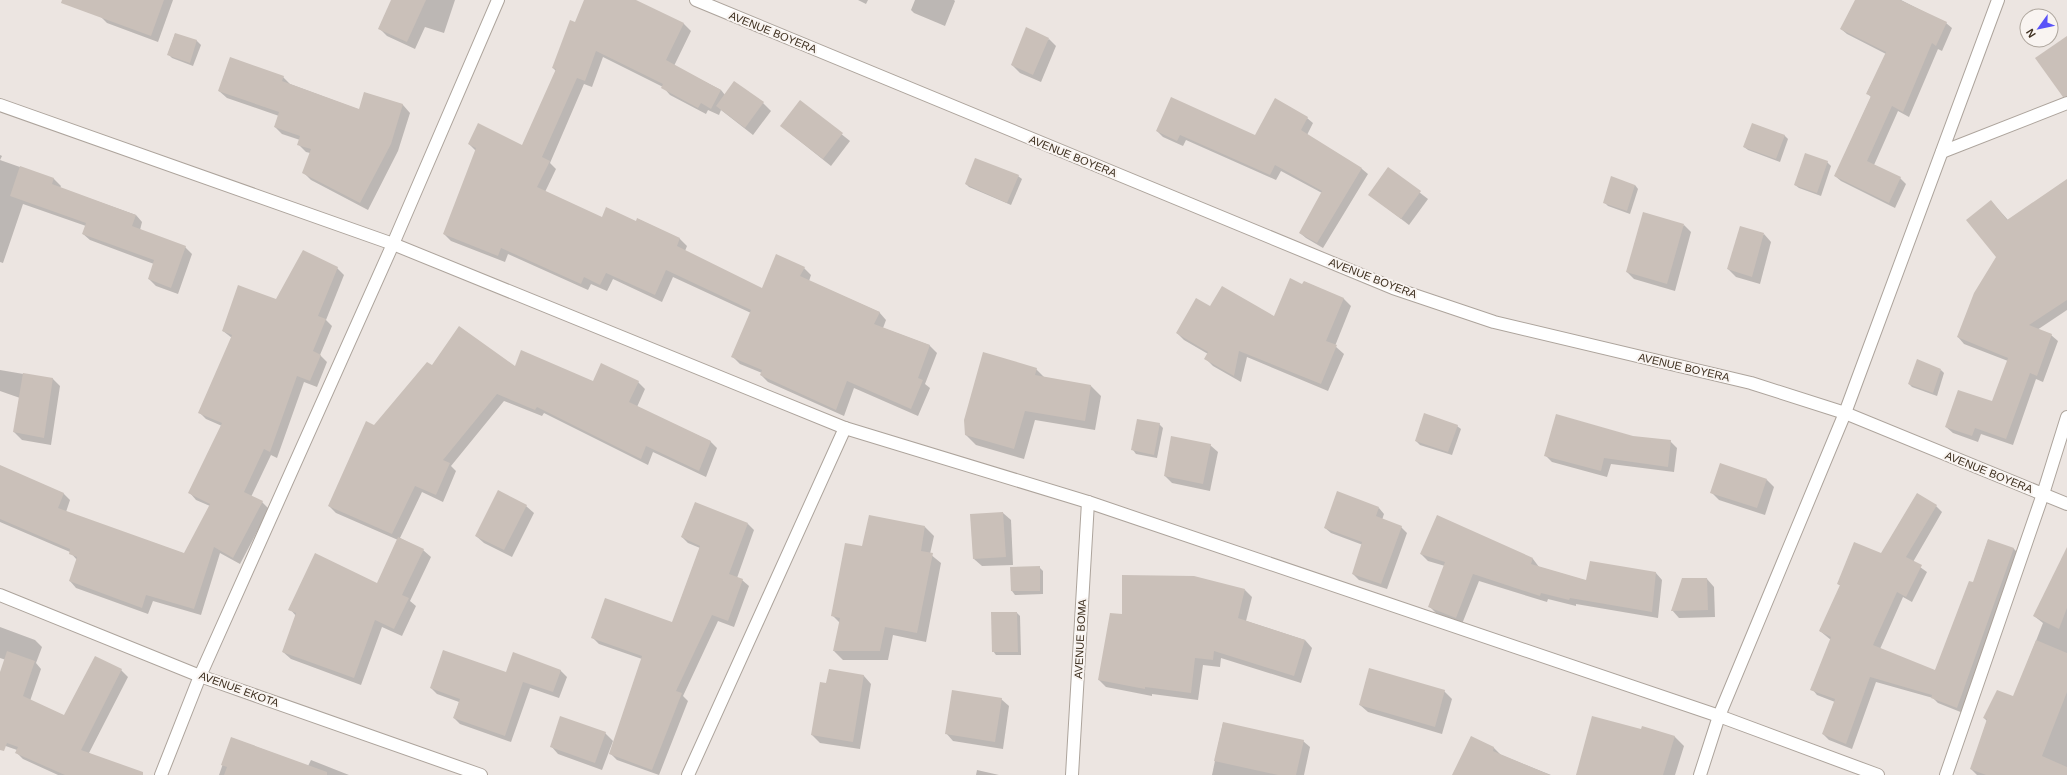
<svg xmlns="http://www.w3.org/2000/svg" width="2067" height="775" viewBox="0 0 2067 775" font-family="Arial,sans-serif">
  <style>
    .shadow { fill: #0003 }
    .building { fill: #cac0b9 }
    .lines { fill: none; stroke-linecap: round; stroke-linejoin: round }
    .minor-casing { stroke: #ada49c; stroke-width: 14 }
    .minor { stroke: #fff; stroke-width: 12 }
    .labels { text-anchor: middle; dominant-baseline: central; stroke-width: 4; stroke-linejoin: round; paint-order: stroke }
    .street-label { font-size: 11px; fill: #3e3020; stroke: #f9f4f1 }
  </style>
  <rect width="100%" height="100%" fill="#ece5e1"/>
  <g class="shadow">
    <polygon points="97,0 173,0 158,42 107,23 101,17"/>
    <polygon points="392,0 455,0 444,33 425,27 415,49 387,36 379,28"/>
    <polygon points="585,0 633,0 684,24 691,31 674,66 721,90 725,95 763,103 771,111 753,135 721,110 719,115 708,110 706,114 670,95 663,87 603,57 592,87 584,84 550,163 556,169 545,192 602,219 636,222 638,219 680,239 687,246 685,251 762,289 804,268 811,275 809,281 879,312 886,320 883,328 929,345 937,353 925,384 930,388 918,416 854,388 844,416 768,382 761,375 762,373 740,364 733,357 751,313 673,277 662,302 613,279 607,291 591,284 588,290 508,254 505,262 451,241 444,234 476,151 469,144 523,146 556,71 553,68 576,24"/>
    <polygon points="858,0 868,0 866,4"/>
    <polygon points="915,0 954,0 955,1 945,26 914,13 911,10"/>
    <polygon points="1856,0 1901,0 1946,23 1952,28 1942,51 1938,49 1909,117 1898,111 1874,165 1900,178 1906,184 1895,208 1841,181 1835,176 1871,97 1867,93 1886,54 1847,34 1841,29"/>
    <polygon points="175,34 197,41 201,45 193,66 172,58 168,54"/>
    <polygon points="1049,39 1056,46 1041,82 1020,73 1012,65"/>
    <polygon points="283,77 290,84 360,110 365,93 403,105 410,113 398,151 368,210 311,180 304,173 310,153 306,152 298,144 300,140 282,134 275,127 279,116 227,98 219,91"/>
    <polygon points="800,101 850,141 831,166 781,126"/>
    <polygon points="1307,118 1313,123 1307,135 1362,169 1368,174 1323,248 1306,238 1300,233 1322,193 1281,171 1276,180 1186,140 1183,146 1163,137 1157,131 1256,137"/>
    <polygon points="1753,124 1785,136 1788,139 1780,162 1748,150 1744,147"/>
    <polygon points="0,155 2,156 0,160 54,179 61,186 60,188 136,215 142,222 140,230 185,247 192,254 178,294 156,286 149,279 154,264 90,240 83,234 86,226 23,204 3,263 0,262"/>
    <polygon points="1827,162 1831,166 1821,196 1799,188 1795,185"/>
    <polygon points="1388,168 1428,199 1409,225 1370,195"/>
    <polygon points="1018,176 1022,179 1011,205 969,187 966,184"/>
    <polygon points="2067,183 2067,310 2037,330 2051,335 2058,341 2043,382 2036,379 2013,445 1981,434 1978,442 1953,433 1946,427 1993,402 2008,361 1964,344 1958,337 1997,257 1991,201 2008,220"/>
    <polygon points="1635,185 1638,189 1630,214 1608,206 1604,202"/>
    <polygon points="1684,225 1691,232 1675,291 1634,279 1627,272"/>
    <polygon points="1764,234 1771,242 1760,284 1736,277 1728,269"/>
    <polygon points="337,268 344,275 326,320 332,326 320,355 327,362 317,387 304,382 277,458 271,455 251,497 262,502 269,509 240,564 220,553 201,615 153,601 148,614 76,588 70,581 77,560 70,552 0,522 0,466 64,494 70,500 66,512 185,554 210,506 196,500 190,493 222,426 206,419 199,412 232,338 223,331"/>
    <polygon points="1305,282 1344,299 1351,306 1335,346 1344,354 1328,391 1247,357 1241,382 1213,366 1205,358 1208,354 1184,340 1177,333 1210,308 1274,317"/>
    <polygon points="432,367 516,367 593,382 638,382 645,389 637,407 710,441 717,448 706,477 653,452 648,465 544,413 542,416 504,401 451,466 456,471 443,502 422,492 400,538 423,550 431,557 410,601 416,606 402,636 382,627 361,685 291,659 283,652 296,616 290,609 378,584 398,540 336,513 329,506 374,426"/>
    <polygon points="1036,369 1045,378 1091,386 1101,396 1095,430 1035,420 1024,459 976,445 966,435"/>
    <polygon points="0,370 53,379 60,386 51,445 22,440 14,432 20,398 0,391"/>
    <polygon points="1941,370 1944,373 1937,396 1912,387 1909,384"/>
    <polygon points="1159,424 1163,428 1157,458 1136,454 1133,450"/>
    <polygon points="1457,426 1461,429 1452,455 1420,445 1416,441"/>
    <polygon points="1633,437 1670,441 1677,448 1674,472 1611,464 1607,477 1552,462 1545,455"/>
    <polygon points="1210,445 1218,452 1210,491 1172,483 1165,476"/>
    <polygon points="1767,480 1774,487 1765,515 1719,500 1711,492"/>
    <polygon points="526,506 534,513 512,557 484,543 476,536"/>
    <polygon points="1936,506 1942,512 1913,562 1927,572 1912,602 1903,597 1880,649 1935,671 1973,584 1988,540 2014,549 2020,555 1963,713 1938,703 1933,698 1876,682 1852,749 1829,740 1823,734 1835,702 1817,695 1812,689 1831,640 1820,631 1841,586 1838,584 1882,554"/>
    <polygon points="1379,508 1384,514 1382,520 1401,527 1407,533 1387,589 1359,580 1353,574 1363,545 1331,533 1325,528"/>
    <polygon points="1003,513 1011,520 1013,565 982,566 974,559"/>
    <polygon points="748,524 754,530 737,578 742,580 749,586 734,627 718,621 683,696 688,701 659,775 617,760 611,754 642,659 599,644 592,637 672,624 700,548 688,543 682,537"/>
    <polygon points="925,527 934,536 930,554 941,563 926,642 893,635 888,660 843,660 834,651 840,623 832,615 863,547"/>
    <polygon points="1421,554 1533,559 1539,567 1587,581 1656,573 1662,580 1658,618 1576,604 1576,606 1548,599 1547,602 1479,581 1462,624 1436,613 1429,606 1445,566 1428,561"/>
    <polygon points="2067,554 2067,775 1977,775 1971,769 1987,721 1984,718 2014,697 2043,623 2034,616"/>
    <polygon points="1039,567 1043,571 1043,594 1015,595 1012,591"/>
    <polygon points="1707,579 1714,587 1715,617 1679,618 1672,610"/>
    <polygon points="1245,590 1252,597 1246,621 1305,640 1312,648 1301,683 1221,658 1220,667 1203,665 1198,700 1152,694 1152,696 1106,687 1099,680 1123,615"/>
    <polygon points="1017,613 1020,616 1021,655 996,655 993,651"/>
    <polygon points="0,627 35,640 42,647 36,663 41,669 30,701 65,716 121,670 128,677 89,753 121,775 58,775 23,759 16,752 17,750 0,744 0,675 6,660 0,658"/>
    <polygon points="560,670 567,677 559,698 530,688 511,742 460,724 454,718 459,702 437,694 431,688 506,673"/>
    <polygon points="830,671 864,676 871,684 860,749 820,743 812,735"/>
    <polygon points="1444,691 1452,699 1442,734 1368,712 1360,705"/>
    <polygon points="1001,699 1009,706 1003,749 953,741 946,733"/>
    <polygon points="1223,723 1303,741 1310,747 1304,775 1212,775"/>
    <polygon points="1643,727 1675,737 1684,746 1675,775 1576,775 1642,730"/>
    <polygon points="605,733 613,741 602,770 558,754 551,746"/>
    <polygon points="1471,737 1494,748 1501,755 1551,775 1454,775"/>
    <polygon points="232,738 308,766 311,760 349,775 219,775"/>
    <polygon points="977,770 999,775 976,775"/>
  </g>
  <g class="building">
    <polygon points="62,0 164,0 151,36 61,3"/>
    <polygon points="391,0 426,0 407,42 378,29"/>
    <polygon points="584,0 636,0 684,23 666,60 721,90 711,109 701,103 698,108 661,88 663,84 596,51 585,81 577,78 542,157 550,161 537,187 602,217 606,207 636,221 637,218 680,238 677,246 762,288 776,254 805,267 800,276 880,312 874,324 930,345 918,378 923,380 911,409 847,381 836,410 760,375 762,370 731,357 751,310 666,270 655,295 606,273 600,285 584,277 581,284 501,248 498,256 443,234 476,148 468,144 478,123 522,145 556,69 552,68 570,20 575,22"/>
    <polygon points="1855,0 1900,0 1947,22 1936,46 1932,43 1903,112 1892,106 1867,161 1901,177 1889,203 1834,176 1871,96 1866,94 1886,52 1840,29"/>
    <polygon points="1026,27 1049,38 1033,75 1011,65"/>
    <polygon points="175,33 197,40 190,63 167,55"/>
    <polygon points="2067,36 2067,96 2063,97 2035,58"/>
    <polygon points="230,57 284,76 282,81 359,109 364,92 403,104 391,144 360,203 302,173 311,149 297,145 300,136 274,127 279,112 218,91"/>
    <polygon points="734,81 764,102 745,128 716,106"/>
    <polygon points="1171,97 1255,135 1275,98 1308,117 1301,130 1362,168 1317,243 1299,233 1322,191 1275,165 1270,175 1180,135 1177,141 1156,131"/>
    <polygon points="800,100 843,133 823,159 780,126"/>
    <polygon points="1752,123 1785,135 1776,159 1743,147"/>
    <polygon points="1805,153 1828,161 1817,193 1794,185"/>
    <polygon points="975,158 1019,175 1007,203 965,184"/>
    <polygon points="20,166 54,178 52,184 136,215 132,226 186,246 171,288 148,279 154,260 82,234 86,223 10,196"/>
    <polygon points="1388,167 1421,191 1401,219 1368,195"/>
    <polygon points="1611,176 1635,185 1627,211 1603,203"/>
    <polygon points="2067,179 2067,300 2029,325 2052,334 2037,376 2030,373 2006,439 1975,428 1972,436 1945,427 1958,390 1992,401 2008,358 1957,337 1974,293 1996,257 1966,220 1991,200 2007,220"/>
    <polygon points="1643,212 1684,224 1667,284 1626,272"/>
    <polygon points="1740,226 1764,233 1752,277 1727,269"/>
    <polygon points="303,250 338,267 318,316 326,319 313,351 321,355 310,381 297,376 270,452 264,449 244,492 263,501 233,558 214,547 194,609 146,595 142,608 69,581 77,557 69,554 70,549 0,519 0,465 64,493 58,508 184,553 210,504 188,493 222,423 198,413 232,335 222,331 238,285 276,299"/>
    <polygon points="1290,278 1302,284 1304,281 1344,298 1326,341 1337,345 1321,384 1239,351 1234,376 1204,359 1208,352 1176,333 1196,298 1210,306 1222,286 1274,316"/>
    <polygon points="459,326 515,366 521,350 593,381 601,363 639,381 629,402 711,441 699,471 646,446 641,459 537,407 535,410 497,394 443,460 450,463 436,495 415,486 392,534 328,506 366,421 374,425 427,362 432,365"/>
    <polygon points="983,352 1037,368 1035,375 1091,385 1085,421 1025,411 1014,449 965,435 964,420"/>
    <polygon points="1917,359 1941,369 1933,393 1908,384"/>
    <polygon points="23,373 53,378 44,438 13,432"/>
    <polygon points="1424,413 1458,425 1448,452 1415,441"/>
    <polygon points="1556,414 1633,436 1671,440 1668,467 1604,458 1601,471 1544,456"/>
    <polygon points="1137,419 1160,423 1154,455 1131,450"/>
    <polygon points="1171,436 1211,444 1203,484 1164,476"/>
    <polygon points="1720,463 1767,479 1757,508 1710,493"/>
    <polygon points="498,490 527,505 504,550 475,536"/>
    <polygon points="1337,491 1379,507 1376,516 1402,526 1381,584 1352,574 1362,542 1324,528"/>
    <polygon points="1917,493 1937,505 1906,557 1922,565 1906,597 1897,592 1873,645 1935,670 1969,581 1973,582 1988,539 2014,548 1957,708 1931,698 1932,695 1870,677 1846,744 1822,734 1835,699 1810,690 1831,637 1819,631 1840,585 1837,584 1854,542 1881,553"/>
    <polygon points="695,502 748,523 729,574 743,579 728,621 712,615 676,691 682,693 652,770 609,754 642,656 591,638 605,598 672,622 700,546 681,537"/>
    <polygon points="1003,512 1006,557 973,559 970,514"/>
    <polygon points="869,515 925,526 921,551 933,553 917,633 885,627 880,651 833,651 840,618 831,616 845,543 862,546"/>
    <polygon points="1437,515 1533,558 1531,564 1586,580 1590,561 1656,572 1652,612 1570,598 1569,600 1541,593 1540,596 1473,574 1456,618 1428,607 1445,562 1420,554"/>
    <polygon points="398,537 424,549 402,595 409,598 394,629 375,620 354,678 282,652 296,613 288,610 315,553 377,583"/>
    <polygon points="2067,547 2067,608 2059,629 2033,616"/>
    <polygon points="1040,566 1040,591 1011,591 1010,567"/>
    <polygon points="1122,575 1194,576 1245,589 1238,618 1305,640 1294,676 1214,651 1213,660 1195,658 1191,693 1145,687 1145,689 1098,680 1110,613 1122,614"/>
    <polygon points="1682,578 1707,578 1708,610 1671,611"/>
    <polygon points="991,612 1017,612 1018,652 992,652"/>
    <polygon points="2036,640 2067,653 2067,692 2042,756 2067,767 2067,775 1986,775 1970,769 1987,719 1983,718 1997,690 2013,696"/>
    <polygon points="443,650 506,672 513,652 561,670 553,692 523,682 505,736 453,718 460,699 430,688"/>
    <polygon points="7,651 35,661 23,696 64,715 95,656 122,669 81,750 143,772 143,775 65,775 15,753 18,747 7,743 4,751 0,750 0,672"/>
    <polygon points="1369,668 1445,690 1435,727 1359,705"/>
    <polygon points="829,669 864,675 853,742 811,735 820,682 826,683"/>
    <polygon points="952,690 1002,698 995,742 945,734"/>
    <polygon points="560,716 606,732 595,763 550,747"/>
    <polygon points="1592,716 1641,729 1642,726 1675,736 1663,775 1576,775"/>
    <polygon points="1223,722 1304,740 1296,775 1278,775 1214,761"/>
    <polygon points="1471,736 1494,747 1493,751 1550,775 1452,775"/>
    <polygon points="231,737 327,772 327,775 224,775 227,767 221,765"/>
  </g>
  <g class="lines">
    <defs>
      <g id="minor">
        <polyline points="696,0 1393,288 1494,322 1751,383 1845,413 2067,504"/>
        <polyline points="0,105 393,244 845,428 1088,502 1719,716 1878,775"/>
        <polyline points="1942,152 2067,103"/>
        <polyline points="0,595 200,676 481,775"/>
        <polyline points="161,775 200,676 393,244 498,0"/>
        <polyline points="688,775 845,428"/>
        <polyline points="1072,775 1088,502"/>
        <polyline points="1700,775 1719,716 1845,413 1998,0"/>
        <polyline points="1946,775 2043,494 2067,417"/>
      </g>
    </defs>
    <use href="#minor" class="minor-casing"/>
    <use href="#minor" class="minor"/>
  </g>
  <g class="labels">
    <g class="street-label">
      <text transform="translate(773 32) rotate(22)">AVENUE BOYERA</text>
      <text transform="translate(1073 156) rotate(22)">AVENUE BOYERA</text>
      <text transform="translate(1373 278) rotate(21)">AVENUE BOYERA</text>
      <text transform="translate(1684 367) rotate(13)">AVENUE BOYERA</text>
      <text transform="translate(1989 472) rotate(22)">AVENUE BOYERA</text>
      <text transform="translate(1080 639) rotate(-87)">AVENUE BOMA</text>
      <text transform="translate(239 689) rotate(20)">AVENUE EKOTA</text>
    </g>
  </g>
  <g transform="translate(2039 28) rotate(237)"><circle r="19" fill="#f9f4f1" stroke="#aea69d"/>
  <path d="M0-3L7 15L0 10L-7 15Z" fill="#5a53f8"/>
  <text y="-6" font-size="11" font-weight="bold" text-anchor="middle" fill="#3e3020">N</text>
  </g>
</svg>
